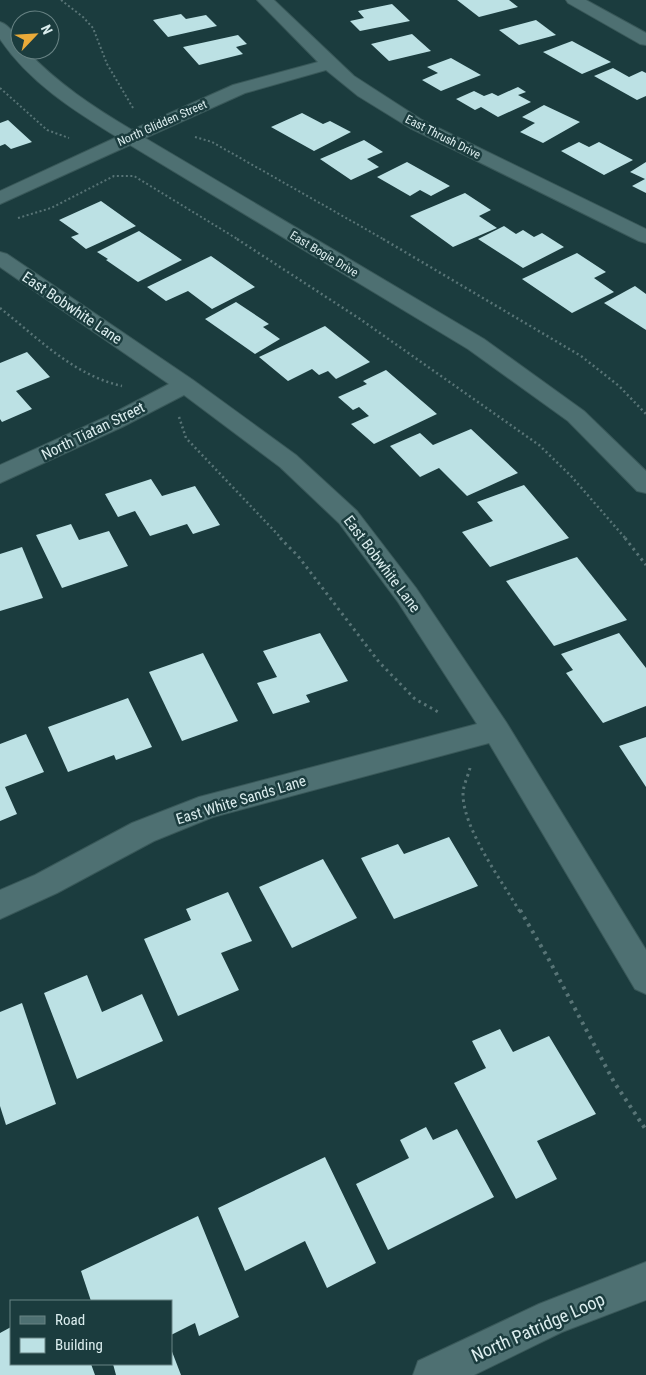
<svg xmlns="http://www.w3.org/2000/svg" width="646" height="1375" viewBox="0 0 646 1375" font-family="'Roboto Condensed',sans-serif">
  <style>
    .building { fill: #bce1e4 }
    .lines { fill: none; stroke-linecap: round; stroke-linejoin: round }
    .minor-casing { stroke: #395859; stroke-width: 2 }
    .path-far3 { stroke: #587476; stroke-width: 2; stroke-dasharray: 2 2.5; stroke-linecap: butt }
    .path-far2 { stroke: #587476; stroke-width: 2.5; stroke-dasharray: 2 3; stroke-linecap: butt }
    .path-far1 { stroke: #587476; stroke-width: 3; stroke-dasharray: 2.5 4; stroke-linecap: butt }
    .path { stroke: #587476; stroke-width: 4; stroke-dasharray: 3 5; stroke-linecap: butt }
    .minor { fill: #4e7072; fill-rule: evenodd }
    .labels { text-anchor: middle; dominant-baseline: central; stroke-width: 5; stroke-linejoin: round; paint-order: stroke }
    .far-street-label { font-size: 12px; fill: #dbedee; stroke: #1b3c3e }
    .street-label { font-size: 15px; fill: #dbedee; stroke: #1b3c3e }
    .near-street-label { font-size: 18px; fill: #dbedee; stroke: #1b3c3e }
  </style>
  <rect width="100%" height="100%" fill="#1b3c3e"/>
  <g class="building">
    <polygon points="457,0 509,0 518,7 479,17"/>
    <polygon points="392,4 410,21 360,31 350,21 364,18 358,11"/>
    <polygon points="181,14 186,19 206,15 217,26 168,37 153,20"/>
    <polygon points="536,20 556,35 519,45 499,30"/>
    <polygon points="412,34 431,51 389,61 371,44"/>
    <polygon points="238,35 247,44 236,47 243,54 199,65 183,47"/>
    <polygon points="572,41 611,62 582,74 543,52"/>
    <polygon points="451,58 481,75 441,91 422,80 438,73 427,67"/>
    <polygon points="613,68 629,77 642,71 646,73 646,96 637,100 594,76"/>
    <polygon points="518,87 526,92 518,95 531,102 498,117 481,107 475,110 456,99 474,91 484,96 492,93 498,96"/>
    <polygon points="544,105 580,122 543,143 520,132 535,123 522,117"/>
    <polygon points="302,113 323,124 330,121 351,132 314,151 271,127"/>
    <polygon points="8,120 32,142 11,149 5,144 0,146 0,123"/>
    <polygon points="364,140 383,152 367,159 379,167 351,180 320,159"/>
    <polygon points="579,142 589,147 599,142 633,160 604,175 561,151"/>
    <polygon points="407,162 450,186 431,196 420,190 410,196 377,177"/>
    <polygon points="646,162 646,193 632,186 645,179 630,172"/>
    <polygon points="465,193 491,210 479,216 497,228 453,247 410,216"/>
    <polygon points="101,201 136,226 86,249 71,237 79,234 59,220"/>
    <polygon points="504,226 516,234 523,230 534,237 542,233 564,247 523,268 478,239"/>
    <polygon points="139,231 182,260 138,282 106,260 108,259 97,252"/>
    <polygon points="577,253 606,272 594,278 614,292 572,313 522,279"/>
    <polygon points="211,256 255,287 212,309 188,291 166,301 147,287"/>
    <polygon points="635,286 646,294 646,330 604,303"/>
    <polygon points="236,302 269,324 263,327 280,339 255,354 205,319"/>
    <polygon points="325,326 370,362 336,379 328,371 319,375 312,369 288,381 259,357"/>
    <polygon points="27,352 50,377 16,391 32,409 2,422 0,419 0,363"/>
    <polygon points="386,370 437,414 374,444 351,424 369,416 359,407 353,410 338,397 367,384 363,381"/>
    <polygon points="471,429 518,473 467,496 439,468 420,477 390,446 420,433 433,445"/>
    <polygon points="151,479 162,496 195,486 220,525 193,534 187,524 150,536 135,511 118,517 105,494"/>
    <polygon points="524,485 569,538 490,567 462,532 493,521 477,502"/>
    <polygon points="71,524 79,540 109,531 128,566 62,588 36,535"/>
    <polygon points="22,547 43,598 0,611 0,554"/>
    <polygon points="577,557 627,620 554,646 506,581"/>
    <polygon points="320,633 348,681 306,695 310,702 273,714 257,683 277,677 263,651"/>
    <polygon points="619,633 646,668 646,706 603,723 566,673 573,670 561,654"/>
    <polygon points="203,653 238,721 182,741 149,672"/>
    <polygon points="128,698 152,747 116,760 114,755 68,772 48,727"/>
    <polygon points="26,734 44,772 5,787 17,814 0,821 0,744"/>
    <polygon points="646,737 646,787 619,746"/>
    <polygon points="449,837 478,886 394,919 361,858 398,844 404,854"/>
    <polygon points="323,859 357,918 292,948 259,887"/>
    <polygon points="228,892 252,941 221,953 239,990 178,1016 144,939 191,920 186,909"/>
    <polygon points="87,975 102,1012 142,994 163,1041 77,1079 44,993"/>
    <polygon points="22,1003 56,1104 6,1125 0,1106 0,1012"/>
    <polygon points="500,1029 513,1052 549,1036 596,1114 537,1141 557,1179 516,1199 454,1083 486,1068 472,1041"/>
    <polygon points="426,1127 433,1140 457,1129 494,1197 388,1250 356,1184 409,1158 400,1140"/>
    <polygon points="325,1157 376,1263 327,1288 305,1241 245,1271 218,1208"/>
    <polygon points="198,1216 239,1317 199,1336 195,1323 171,1335 171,1301 91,1301 81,1271"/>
    <polygon points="11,1327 11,1364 91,1364 95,1375 0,1375 0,1333"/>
    <polygon points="171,1349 181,1375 116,1375 113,1364 171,1364"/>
  </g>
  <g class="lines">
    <defs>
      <g id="minor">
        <path d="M257,0H274L354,76L422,120L646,229V243L639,241L410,128L358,96L326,70L245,93L145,138L484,339L584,411L646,471V493L637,491L568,421L468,349L130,145L0,204V191L117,137C73,110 29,82 0,39V22C10,25 20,40 20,50H26C57,83 93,107 132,130L233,85L318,62Z"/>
        <polygon points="566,0 586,0 646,33 646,45 640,44 568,3"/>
        <polygon points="0,252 7,254 193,380 296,455 357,511 416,588 506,722 646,950 646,994 635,989 489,743 213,817 154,841 57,893 0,919 0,890 35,875 132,823 199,797 477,724 398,602 339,523 280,467 184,395 122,427 0,483 0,465 106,417 169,384 0,267"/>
        <polygon points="646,1262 646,1300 562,1332 474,1375 413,1375 418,1361 539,1304"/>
      </g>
    </defs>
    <use href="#minor" class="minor-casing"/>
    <g class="path-far3">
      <polyline points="61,0 83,17 93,28 107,64 133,108"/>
      <polyline points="0,88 47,130 69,138"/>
      <polyline points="195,137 212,142 385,240"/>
      <polyline points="18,218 51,208 114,176 134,176 239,240"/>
    </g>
    <g class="path-far2">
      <polyline points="237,239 360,319 539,445 571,476 626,539"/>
      <polyline points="383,239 581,356 619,386 646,414"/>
      <path d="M0,308C38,338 73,375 122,386"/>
      <polyline points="179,417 186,438 282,539"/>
    </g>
    <g class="path-far1">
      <polyline points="280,538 298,556 379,662 415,699 440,713"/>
      <polyline points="625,538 646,565"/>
      <path d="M470,768C468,776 463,786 463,794C463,829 502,881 520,912"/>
    </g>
    <polyline class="path" points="520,910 548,958 614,1082 646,1130"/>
    <use href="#minor" class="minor"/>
  </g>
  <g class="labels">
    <g class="far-street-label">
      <text transform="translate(162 123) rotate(-24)">North Glidden Street</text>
      <text transform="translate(443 137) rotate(27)">East Thrush Drive</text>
      <text transform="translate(324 254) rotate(31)">East Bogie Drive</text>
    </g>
    <g class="street-label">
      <text transform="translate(72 308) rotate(34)">East Bobwhite Lane</text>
      <text transform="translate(93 431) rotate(-26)">North Tiatan Street</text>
      <text transform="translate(382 564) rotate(53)">East Bobwhite Lane</text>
      <text transform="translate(241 800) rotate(-17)">East White Sands Lane</text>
    </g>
    <g class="near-street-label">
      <text transform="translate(538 1327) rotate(-24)">North Patridge Loop</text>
    </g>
  </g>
  <rect x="10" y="1300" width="162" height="65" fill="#1b3c3e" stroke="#688384"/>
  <rect x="20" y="1316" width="25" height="8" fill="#4e7072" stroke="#688384"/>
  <text x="55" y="1325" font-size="15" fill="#dbedee">Road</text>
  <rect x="20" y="1338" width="25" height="15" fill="#bce1e4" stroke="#688384"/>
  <text x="55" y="1350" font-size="15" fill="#dbedee">Building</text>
  <g transform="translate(35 35) rotate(65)"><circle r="24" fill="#1b3c3e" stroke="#688384"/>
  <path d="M0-4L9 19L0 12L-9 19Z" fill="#eaaa39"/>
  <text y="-8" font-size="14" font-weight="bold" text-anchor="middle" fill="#dbedee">N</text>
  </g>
</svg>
